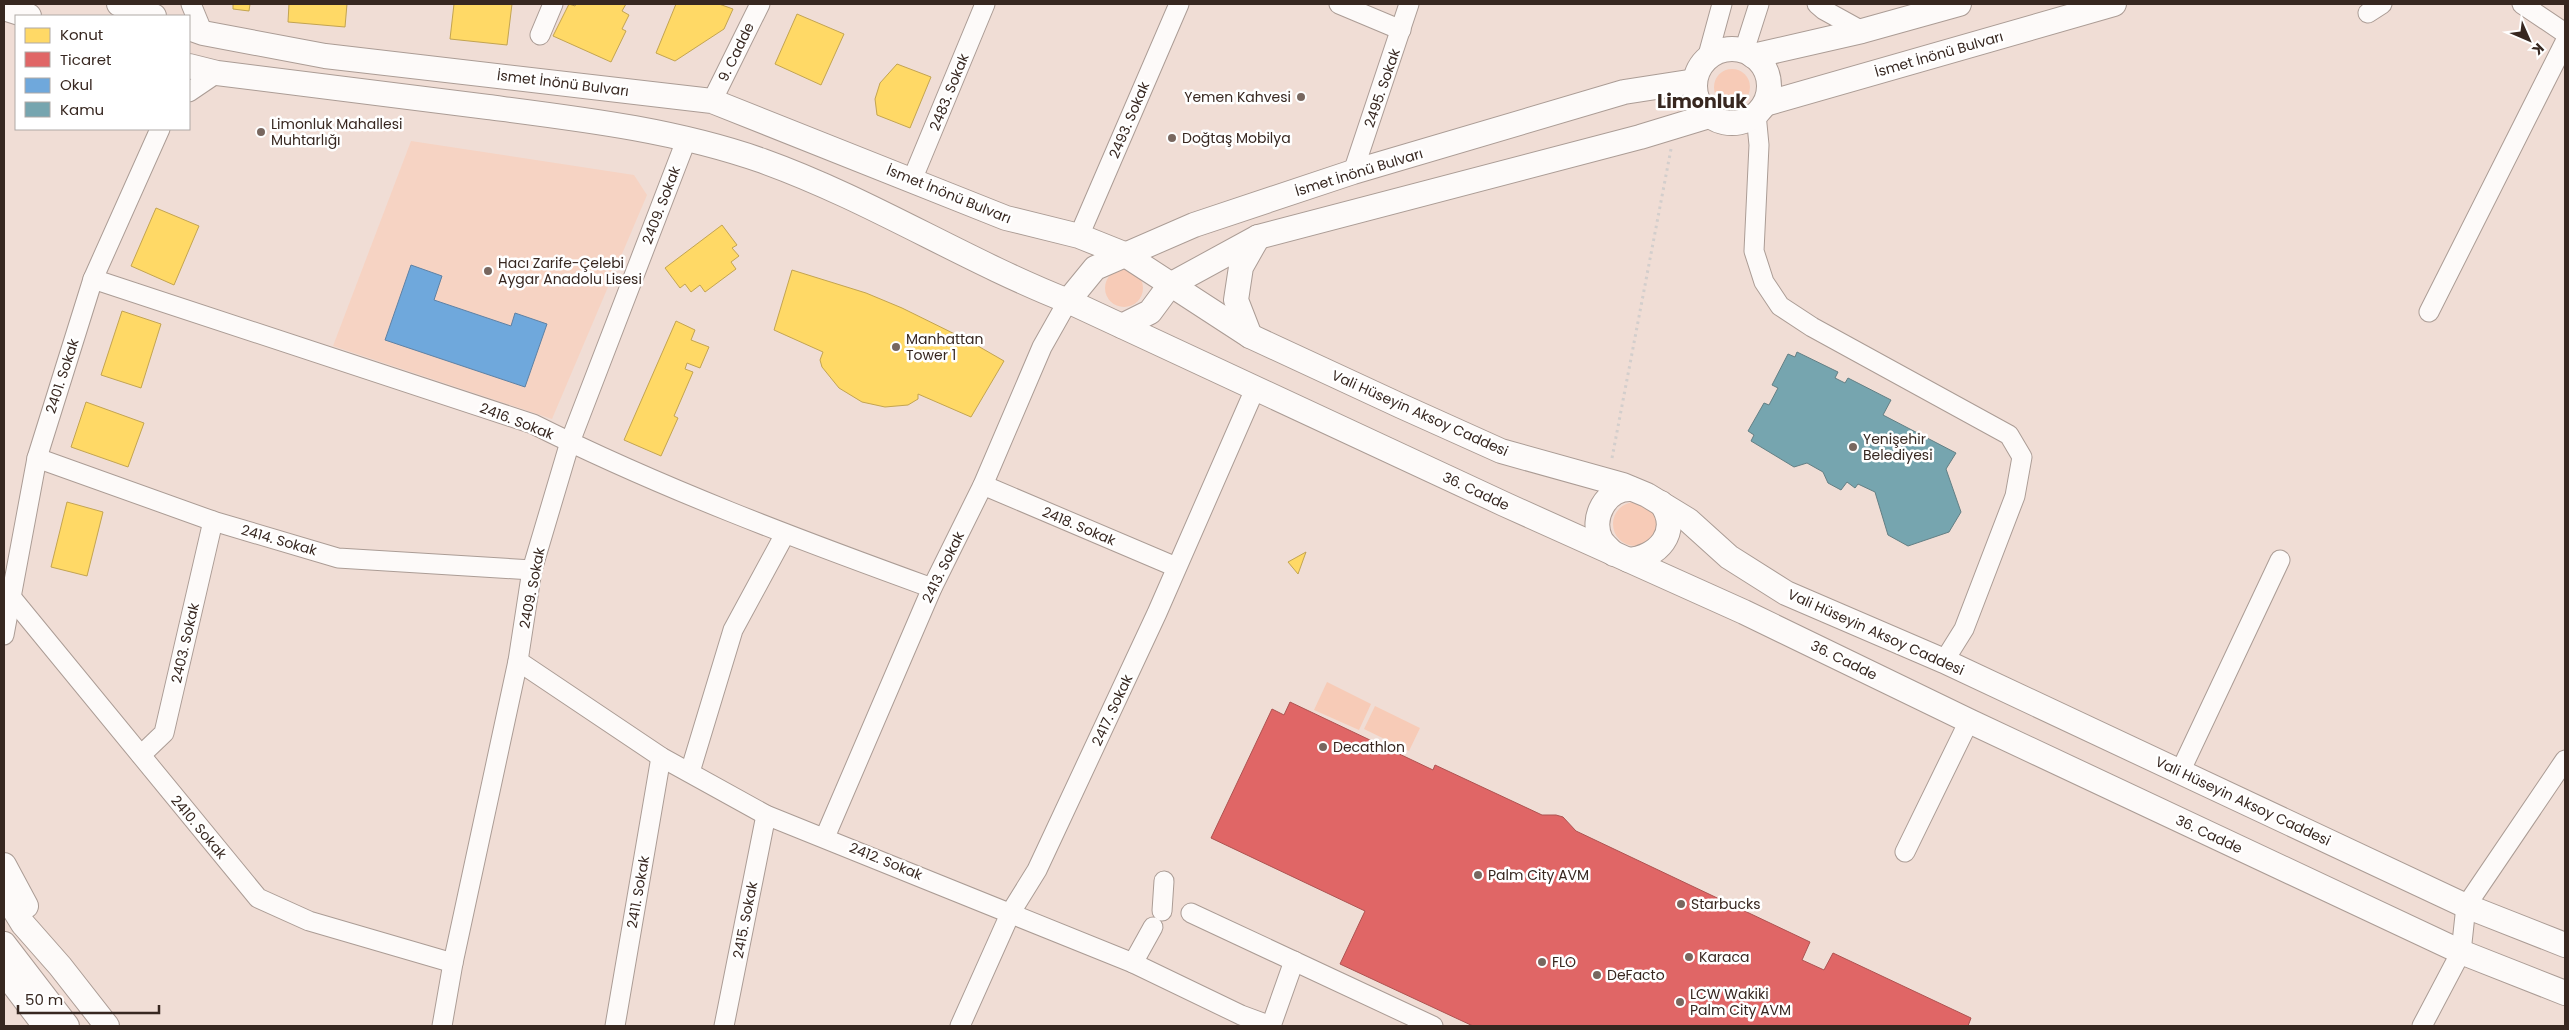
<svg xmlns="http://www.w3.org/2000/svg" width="2569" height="1030" viewBox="0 0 2569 1030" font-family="Poppins,sans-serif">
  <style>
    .built { fill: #f6d3c3 }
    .green { fill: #f7cbb7 }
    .homes { fill: #ffd966; stroke: #c3a451 }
    .shops { fill: #e06666; stroke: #ad5351 }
    .schools { fill: #6fa8dc; stroke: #5e81a4 }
    .public { fill: #76a5af; stroke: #637f84 }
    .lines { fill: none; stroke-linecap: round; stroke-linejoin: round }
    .minor-casing { stroke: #ab9c95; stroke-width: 21 }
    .major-casing { stroke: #ab9c95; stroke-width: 26 }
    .path { stroke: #d3cecc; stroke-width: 3; stroke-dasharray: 2.5 4; stroke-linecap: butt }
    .minor { stroke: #fdfaf9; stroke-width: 19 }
    .major { stroke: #fdfaf9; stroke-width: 24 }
    .poi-dot { fill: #78675f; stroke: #fff; stroke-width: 2 }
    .labels { text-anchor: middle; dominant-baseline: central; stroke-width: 5; stroke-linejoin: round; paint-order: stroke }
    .street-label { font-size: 14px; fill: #372720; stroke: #fff }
    .poi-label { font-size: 14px; fill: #372720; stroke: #fff; text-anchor: start }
    .district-label { font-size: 19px; font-weight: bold; fill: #372720; stroke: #fff }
  </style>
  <rect width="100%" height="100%" fill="#f0ddd5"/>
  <polygon class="built" points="411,141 634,175 647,195 552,419 333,346"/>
  <g class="green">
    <circle cx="1732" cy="87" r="18"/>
    <circle cx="1124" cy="288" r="19"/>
    <circle cx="1635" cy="524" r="22"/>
    <polygon points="1327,682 1371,704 1359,730 1314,710"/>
    <polygon points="1375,706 1420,728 1409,751 1364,729"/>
  </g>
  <g class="homes">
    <polygon points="233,4 250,4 249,11 233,9"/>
    <polygon points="289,4 347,4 345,27 288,22"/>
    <polygon points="454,4 512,4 507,45 450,39"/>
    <polygon points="569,4 575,6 576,4 626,4 622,11 629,15 622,29 626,31 611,62 553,36"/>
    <polygon points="676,4 719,4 733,9 724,29 675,61 656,53"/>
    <polygon points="797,14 844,34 821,85 775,64"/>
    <polygon points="897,64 931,77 910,128 877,115 875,99 880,83"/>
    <polygon points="156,208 199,226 174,285 131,266"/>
    <polygon points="722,225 737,245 732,248 739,256 731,262 736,269 705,292 700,285 691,292 685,284 680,288 665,268"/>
    <polygon points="792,270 866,293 902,308 971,342 1004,361 971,417 918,394 918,399 908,405 885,407 862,402 839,388 822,367 820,360 823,352 774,330"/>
    <polygon points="122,311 161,324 141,388 101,375"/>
    <polygon points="676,321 695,330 691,340 709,347 700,368 687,363 685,369 693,372 674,416 678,418 661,456 624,440"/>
    <polygon points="86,402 144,423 128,467 71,447"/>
    <polygon points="67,502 103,512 87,576 51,567"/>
    <polygon points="1306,552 1298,574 1288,562"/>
  </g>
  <polygon class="shops" points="1290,702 1433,770 1435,765 1542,815 1556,815 1563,817 1576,831 1810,942 1802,960 1824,970 1833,953 1971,1018 1968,1026 1473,1026 1340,964 1365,911 1211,838 1272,709 1284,715"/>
  <polygon class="schools" points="411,265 442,276 434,300 511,326 515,313 547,324 525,387 385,340"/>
  <polygon class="public" points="1797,352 1838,372 1835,378 1845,383 1848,378 1891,400 1883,415 1956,453 1946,469 1961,512 1949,532 1908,546 1888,535 1875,492 1858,484 1855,488 1847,482 1841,490 1828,483 1823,472 1807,463 1794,467 1751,441 1754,435 1748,431 1764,403 1769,405 1778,388 1772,385 1788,354 1795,357"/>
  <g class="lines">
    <defs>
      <g id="minor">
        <polyline points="191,4 203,33"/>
        <polyline points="1339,4 1401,30"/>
        <polyline points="1817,4 1824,10 1862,31"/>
        <polyline points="2522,4 2565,33"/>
        <polyline points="2368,13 2382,4"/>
        <polyline points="540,35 553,4"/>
        <polyline points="1744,51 1759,4"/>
        <polyline points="1707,59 1722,4"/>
        <polyline points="189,92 217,73"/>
        <polyline points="712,101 760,4"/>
        <polyline points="1756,114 1759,145 1754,251 1764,282 1780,306 1812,327 2009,435 2022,457 2015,496 1964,629 1944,661"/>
        <polyline points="1353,172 1409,4"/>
        <polyline points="912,180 985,4"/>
        <polyline points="1079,236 1179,4"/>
        <path d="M93,279L533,424C661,488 797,539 932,588"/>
        <polyline points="2429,312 2565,42"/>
        <polyline points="37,458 213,521 338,558 532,570"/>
        <polyline points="983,485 1176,567"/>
        <polyline points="11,597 258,898 309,921 453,963"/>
        <polyline points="4,635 37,458 93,279 160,129"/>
        <polyline points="518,661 661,757 766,815 1133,963 1241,1015 1271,1026"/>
        <polyline points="141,755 164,733 213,521"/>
        <polyline points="690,772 733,630 785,534"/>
        <polyline points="2180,772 2280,560"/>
        <polyline points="825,837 932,588 983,485 1042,347 1068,301"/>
        <polyline points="1905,852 1969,721"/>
        <polyline points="1162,911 1164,881"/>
        <polyline points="1191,913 1433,1026"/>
        <polyline points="1133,963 1153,927"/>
        <polyline points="442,1026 453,963 518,661 532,570 570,442 687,138"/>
        <polyline points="615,1026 661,757"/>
        <polyline points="724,1026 766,815"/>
        <polyline points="960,1026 1011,912 1037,870 1157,613 1255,389"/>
        <polyline points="1271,1026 1294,961"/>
        <polyline points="2422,1026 2461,952 2466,906 2565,760"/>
      </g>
      <g id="major">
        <polyline points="119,4 154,16"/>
        <polyline points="4,8 29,16"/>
        <polyline points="189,28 203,33 325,56 712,101 1006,218 1079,236 1124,254 1250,336 1401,406 1501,451 1623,485 1647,495 1688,520 1729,557 1786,593 1944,661 2466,906 2565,945"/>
        <circle cx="1732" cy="86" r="37"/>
        <polyline points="1753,56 1862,31 1959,4"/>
        <path d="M189,66L217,73C308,84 398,96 488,107C581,119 675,130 763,161C869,199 964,260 1068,301L1504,504L1744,612L1969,721L2461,952L2565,993"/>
        <polyline points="1765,104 2114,4"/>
        <polyline points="1068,301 1095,268 1194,225 1353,172 1624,92 1695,81"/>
        <polyline points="1122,326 1150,312 1170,285 1258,237 1640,137 1709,116"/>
        <polyline points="1250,336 1236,300 1241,267 1258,237"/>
        <path d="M1614,554C1610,550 1604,545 1601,540C1590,518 1606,488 1631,489"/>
        <path d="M1628,560C1657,558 1682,532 1661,503"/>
        <polyline points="4,865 26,906"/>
        <polyline points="4,893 23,924 60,966 107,1026"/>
        <polyline points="4,944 67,1026"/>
        <polyline points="4,972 45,1026"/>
      </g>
    </defs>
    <use href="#minor" class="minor-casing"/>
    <use href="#major" class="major-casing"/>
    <polyline class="path" points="1612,458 1671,149"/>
    <use href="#minor" class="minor"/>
    <use href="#major" class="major"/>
  </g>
  <g class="poi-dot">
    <circle cx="1301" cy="97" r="5"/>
    <circle cx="261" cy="132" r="5"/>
    <circle cx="1172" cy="138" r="5"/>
    <circle cx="488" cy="271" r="5"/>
    <circle cx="896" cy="347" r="5"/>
    <circle cx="1853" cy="447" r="5"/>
    <circle cx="1323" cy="747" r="5"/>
    <circle cx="1478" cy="875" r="5"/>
    <circle cx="1681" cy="904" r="5"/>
    <circle cx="1689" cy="957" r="5"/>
    <circle cx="1542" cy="962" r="5"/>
    <circle cx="1597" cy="975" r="5"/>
    <circle cx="1680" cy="1002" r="5"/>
  </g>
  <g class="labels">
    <g class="street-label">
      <text transform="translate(736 52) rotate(-64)">9. Cadde</text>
      <text transform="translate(1939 54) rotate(-16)">İsmet İnönü Bulvarı</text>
      <text transform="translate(563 83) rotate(7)">İsmet İnönü Bulvarı</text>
      <text transform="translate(1382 88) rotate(-71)">2495. Sokak</text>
      <text transform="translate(949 92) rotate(-68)">2483. Sokak</text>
      <text transform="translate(1129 120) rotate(-67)">2493. Sokak</text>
      <text transform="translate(1359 172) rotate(-17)">İsmet İnönü Bulvarı</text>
      <text transform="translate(949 194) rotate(22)">İsmet İnönü Bulvarı</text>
      <text transform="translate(661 205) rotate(-69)">2409. Sokak</text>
      <text transform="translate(62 376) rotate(-72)">2401. Sokak</text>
      <text transform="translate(1420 413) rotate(24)">Vali Hüseyin Aksoy Caddesi</text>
      <text transform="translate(517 421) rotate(21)">2416. Sokak</text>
      <text transform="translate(1476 491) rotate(25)">36. Cadde</text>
      <text transform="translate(1079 526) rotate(23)">2418. Sokak</text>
      <text transform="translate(279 540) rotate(16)">2414. Sokak</text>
      <text transform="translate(943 567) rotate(-64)">2413. Sokak</text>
      <text transform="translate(532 588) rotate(-79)">2409. Sokak</text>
      <text transform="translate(1876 632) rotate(24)">Vali Hüseyin Aksoy Caddesi</text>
      <text transform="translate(185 643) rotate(-77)">2403. Sokak</text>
      <text transform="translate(1844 660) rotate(26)">36. Cadde</text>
      <text transform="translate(1112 710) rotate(-65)">2417. Sokak</text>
      <text transform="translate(2243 801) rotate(25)">Vali Hüseyin Aksoy Caddesi</text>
      <text transform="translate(199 827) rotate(50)">2410. Sokak</text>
      <text transform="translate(2209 834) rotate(25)">36. Cadde</text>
      <text transform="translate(886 861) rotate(22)">2412. Sokak</text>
      <text transform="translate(638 892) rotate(-80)">2411. Sokak</text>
      <text transform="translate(745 920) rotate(-79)">2415. Sokak</text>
    </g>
    <g class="poi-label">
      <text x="1291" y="97" text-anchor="end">Yemen Kahvesi</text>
      <text x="271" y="124">Limonluk Mahallesi<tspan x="271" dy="16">Muhtarlığı</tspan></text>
      <text x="1182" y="138">Doğtaş Mobilya</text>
      <text x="498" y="263">Hacı Zarife-Çelebi<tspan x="498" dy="16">Aygar Anadolu Lisesi</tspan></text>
      <text x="906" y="339">Manhattan<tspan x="906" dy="16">Tower 1</tspan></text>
      <text x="1863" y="439">Yenişehir<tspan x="1863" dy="16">Belediyesi</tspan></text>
      <text x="1333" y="747">Decathlon</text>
      <text x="1488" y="875">Palm City AVM</text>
      <text x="1691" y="904">Starbucks</text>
      <text x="1699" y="957">Karaca</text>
      <text x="1552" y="962">FLO</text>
      <text x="1607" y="975">DeFacto</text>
      <text x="1690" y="994">LCW Wakiki<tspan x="1690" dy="16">Palm City AVM</tspan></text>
    </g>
    <g class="district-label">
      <text x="1702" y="101">Limonluk</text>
    </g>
  </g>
  <rect width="2569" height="1030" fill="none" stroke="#372720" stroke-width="10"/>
  <rect x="15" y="15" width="175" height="115" fill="#ffffff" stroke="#afa9a6"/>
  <rect x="25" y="28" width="25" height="15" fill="#ffd966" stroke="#afa9a6"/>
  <text x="60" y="40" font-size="15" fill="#372720">Konut</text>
  <rect x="25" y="52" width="25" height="15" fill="#e06666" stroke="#afa9a6"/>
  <text x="60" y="65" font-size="15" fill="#372720">Ticaret</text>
  <rect x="25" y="78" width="25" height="15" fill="#6fa8dc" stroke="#afa9a6"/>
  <text x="60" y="90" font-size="15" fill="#372720">Okul</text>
  <rect x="25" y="102" width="25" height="15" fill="#76a5af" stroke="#afa9a6"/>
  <text x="60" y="115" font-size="15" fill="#372720">Kamu</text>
  <g transform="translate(2529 40) rotate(135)" stroke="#ffffff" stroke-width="4" paint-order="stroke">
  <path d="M0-4L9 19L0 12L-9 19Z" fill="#372720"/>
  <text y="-8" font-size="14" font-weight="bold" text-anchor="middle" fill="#372720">K</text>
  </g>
  <path d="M18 1005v8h141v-8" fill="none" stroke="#372720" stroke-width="2.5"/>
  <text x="25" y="1005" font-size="15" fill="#372720" stroke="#ffffff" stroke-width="4" paint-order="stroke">50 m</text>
</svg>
